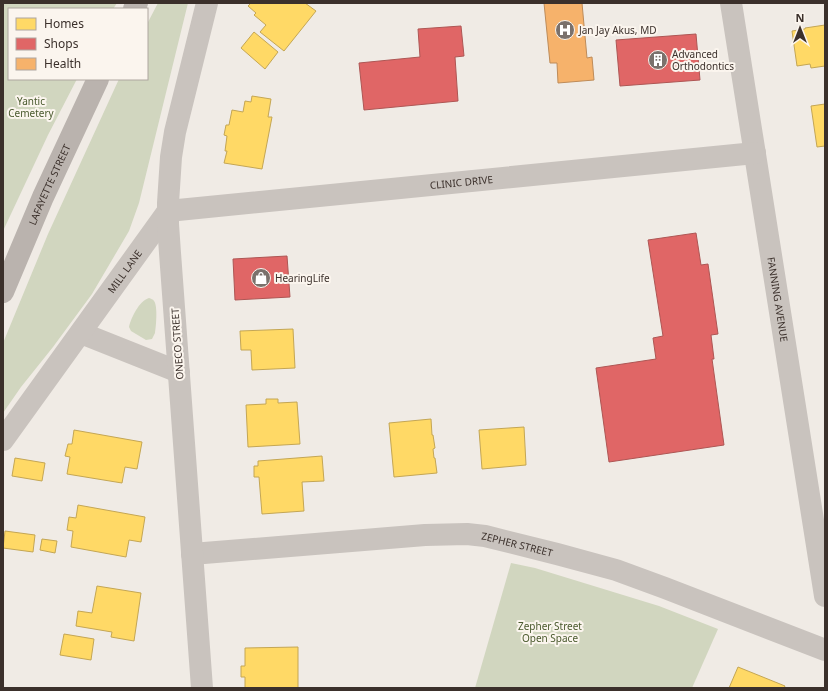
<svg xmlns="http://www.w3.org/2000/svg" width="828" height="691" viewBox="0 0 828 691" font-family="'Noto Sans',sans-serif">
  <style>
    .green { fill: #d1d6bf }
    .homes { fill: #ffd966; stroke: #c4a654 }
    .shops { fill: #e06666; stroke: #ae5654 }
    .health { fill: #f6b26b; stroke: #be8b58 }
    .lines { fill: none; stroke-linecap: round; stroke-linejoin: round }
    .street { stroke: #c9c3be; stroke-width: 22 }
    .secondary { stroke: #bab3ae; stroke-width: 22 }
    .labels { text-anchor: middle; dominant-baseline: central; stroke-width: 4; stroke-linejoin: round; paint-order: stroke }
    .poi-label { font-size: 10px; fill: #3b302b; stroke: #fbf5ee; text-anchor: start }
    .park-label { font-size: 10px; fill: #4a5a2e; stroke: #fbf5ee }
    .street-label { font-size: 10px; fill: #3b302b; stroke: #fbf5ee }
  </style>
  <rect width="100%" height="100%" fill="#f0ebe5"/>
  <g class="green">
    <polygon points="3,3 117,3 113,9 9,9 9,79 77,79 48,135 3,231"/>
    <polygon points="158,3 188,3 139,203 129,231 92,294 53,347 21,387 3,413 3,343 48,234 119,79 147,79 147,24"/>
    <path d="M149,298C151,299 153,299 154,301C158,306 156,327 155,333C154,335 153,337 152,339L146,340L131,331L129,327C131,318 139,301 149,298Z"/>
    <polygon points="511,563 535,568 659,606 718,629 692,688 475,688"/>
  </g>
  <g class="homes">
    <polygon points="251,3 305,3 316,11 284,51 260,32 266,25 254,15 256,13 248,6"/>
    <polygon points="825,25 825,66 811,68 810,64 797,66 792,31 805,29 805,28"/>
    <polygon points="254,32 278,52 265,69 241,48"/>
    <polygon points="252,96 271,99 268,117 272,117 262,169 224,163 227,151 225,151 227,136 224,135 226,125 229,125 232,110 243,112 245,101 251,102"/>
    <polygon points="825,104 825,146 817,147 811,106"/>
    <polygon points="293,329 295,368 252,370 251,350 241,350 240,331"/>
    <polygon points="266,399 278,399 278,403 297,402 300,444 248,447 246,405 266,404"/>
    <polygon points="431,419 432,435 433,435 435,448 433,449 434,458 435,458 437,473 394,477 389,423"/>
    <polygon points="524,427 526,465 482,469 479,430"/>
    <polygon points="74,430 142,442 137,469 125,467 122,483 67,474 70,457 65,456 68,444 72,444"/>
    <polygon points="322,456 324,481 302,482 304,511 262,514 259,477 254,477 254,466 258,466 258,461"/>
    <polygon points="15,458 45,463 42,481 12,476"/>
    <polygon points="78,505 145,517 141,542 129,540 126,557 71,547 73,531 67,530 69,517 76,518"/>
    <polygon points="5,531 35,535 33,552 3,548"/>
    <polygon points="42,539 57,541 55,553 40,550"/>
    <polygon points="97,586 141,593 134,641 111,637 112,632 76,626 78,611 92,613"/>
    <polygon points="64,634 94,639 91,660 60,655"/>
    <polygon points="298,647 298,688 245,688 245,677 241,677 241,666 245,666 245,648"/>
    <polygon points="738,667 785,686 784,688 729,688"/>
  </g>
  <g class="shops">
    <polygon points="461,26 464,56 455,57 458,101 364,110 359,63 420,57 418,29"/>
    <polygon points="696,34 700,80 620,86 616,40"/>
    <polygon points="696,233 701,265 708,264 718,334 711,335 714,359 712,359 724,445 609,462 596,368 656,359 653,338 663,336 648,240"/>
    <polygon points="287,256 290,297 235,300 233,259"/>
  </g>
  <polygon class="health" points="544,3 582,3 587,58 592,57 594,80 558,83 557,63 550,63"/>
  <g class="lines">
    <g class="street">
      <path id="s1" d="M731,3L825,596"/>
      <polyline points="81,333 179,372"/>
      <path id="s2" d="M3,440L168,211L755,153"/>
      <path id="s3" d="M192,554L425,535L467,534L485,536L557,554L616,570L665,588L825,650"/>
      <polyline points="202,688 170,253 168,224 168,203 171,157 175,132 207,3"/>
    </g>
    <g class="secondary">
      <polyline points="134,9 137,3"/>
      <path id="s4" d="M3,292L43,197L98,79"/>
    </g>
  </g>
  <defs>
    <symbol id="hospital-disc" viewBox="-11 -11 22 22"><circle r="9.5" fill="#7a716c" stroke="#fbf5ee"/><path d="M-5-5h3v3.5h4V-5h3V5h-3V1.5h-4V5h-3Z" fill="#fff"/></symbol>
    <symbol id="building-disc" viewBox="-11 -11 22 22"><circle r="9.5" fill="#7a716c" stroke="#fbf5ee"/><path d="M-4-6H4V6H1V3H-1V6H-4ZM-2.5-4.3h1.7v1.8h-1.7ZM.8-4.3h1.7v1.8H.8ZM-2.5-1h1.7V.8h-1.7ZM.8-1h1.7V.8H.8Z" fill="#fff"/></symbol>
    <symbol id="shop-disc" viewBox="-11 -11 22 22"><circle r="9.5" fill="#7a716c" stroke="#fbf5ee"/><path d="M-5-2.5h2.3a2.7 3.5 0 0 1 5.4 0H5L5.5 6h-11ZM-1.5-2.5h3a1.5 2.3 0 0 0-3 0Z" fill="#fff"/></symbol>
  </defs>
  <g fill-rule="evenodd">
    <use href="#hospital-disc" x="554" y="19" width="22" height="22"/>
    <use href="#building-disc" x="647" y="49" width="22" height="22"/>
    <use href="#shop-disc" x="250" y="267" width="22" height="22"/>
  </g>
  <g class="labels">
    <g class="poi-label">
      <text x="579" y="30">Jan Jay Akus, MD</text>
      <text x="672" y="54">Advanced<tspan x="672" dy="12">Orthodontics</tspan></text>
      <text x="275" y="278">HearingLife</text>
    </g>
    <g class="park-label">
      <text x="31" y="101">Yantic<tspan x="31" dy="12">Cemetery</tspan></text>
      <text x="550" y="626">Zepher Street<tspan x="550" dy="12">Open Space</tspan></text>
    </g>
    <g class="street-label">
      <text stroke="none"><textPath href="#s2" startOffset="577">CLINIC DRIVE</textPath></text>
      <text stroke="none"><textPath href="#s4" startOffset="117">LAFAYETTE STREET</textPath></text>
      <text stroke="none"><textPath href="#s2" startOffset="208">MILL LANE</textPath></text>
      <text stroke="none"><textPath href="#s1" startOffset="300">FANNING AVENUE</textPath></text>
      <text transform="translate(177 344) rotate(-94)">ONECO STREET</text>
      <text stroke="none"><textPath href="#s3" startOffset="327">ZEPHER STREET</textPath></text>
    </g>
  </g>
  <rect width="828" height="691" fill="none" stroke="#3b302b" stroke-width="8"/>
  <rect x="8" y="8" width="140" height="72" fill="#fbf5ee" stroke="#aea6a0"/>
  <rect x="16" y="18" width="20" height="12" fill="#ffd966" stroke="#aea6a0"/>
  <text x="44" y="28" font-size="12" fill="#3b302b">Homes</text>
  <rect x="16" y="38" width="20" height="12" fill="#e06666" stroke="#aea6a0"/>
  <text x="44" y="48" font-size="12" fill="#3b302b">Shops</text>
  <rect x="16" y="58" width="20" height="12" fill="#f6b26b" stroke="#aea6a0"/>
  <text x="44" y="68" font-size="12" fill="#3b302b">Health</text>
  <g transform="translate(800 28)" stroke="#fbf5ee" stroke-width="3" paint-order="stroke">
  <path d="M0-3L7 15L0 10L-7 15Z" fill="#3b302b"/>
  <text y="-6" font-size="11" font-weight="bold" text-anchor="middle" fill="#3b302b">N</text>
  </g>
</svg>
